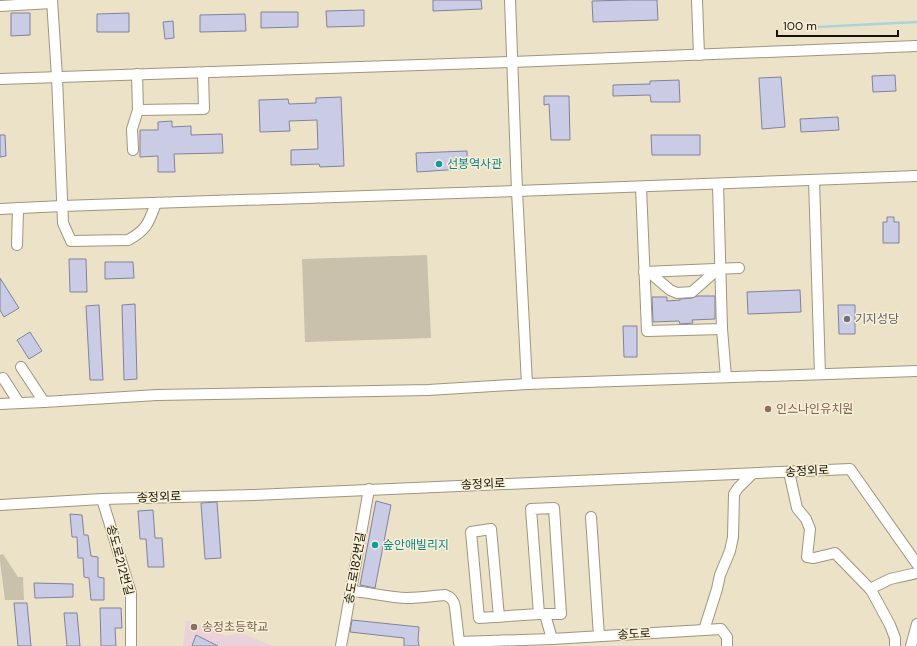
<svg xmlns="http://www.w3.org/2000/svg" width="917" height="646" viewBox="0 0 917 646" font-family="'DM Sans','Noto Sans KR',sans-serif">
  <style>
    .education { fill: #ead1da }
    .green { fill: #c9c1ac }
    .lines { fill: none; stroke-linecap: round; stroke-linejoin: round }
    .stream { stroke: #aad3da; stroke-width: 2.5 }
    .building { fill: #cacbe5; stroke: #81829b }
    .minor-casing { stroke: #9f957d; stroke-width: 12 }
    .minor { stroke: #fff; stroke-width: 10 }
    .culture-dot { fill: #0f9aa8; stroke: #f9efd5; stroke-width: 1.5 }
    .worship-dot { fill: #6b7280; stroke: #f9efd5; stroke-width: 1.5 }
    .education-dot { fill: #8d6e63; stroke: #f9efd5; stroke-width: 1.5 }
    .labels { text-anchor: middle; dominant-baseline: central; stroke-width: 3; stroke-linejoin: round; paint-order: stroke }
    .culture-label { font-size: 12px; fill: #0d838f; stroke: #f9efd5; text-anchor: start }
    .worship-label { font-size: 12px; fill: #5b616d; stroke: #f9efd5; text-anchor: start }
    .education-label { font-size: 12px; fill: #785e54; stroke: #f9efd5; text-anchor: start }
    .street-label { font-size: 12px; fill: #151209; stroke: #f9efd5 }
  </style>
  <rect width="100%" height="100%" fill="#ece2c8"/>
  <polygon class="education" points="186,620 226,636 241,633 273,646 183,646"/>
  <g class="green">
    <polygon points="427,255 431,338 305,342 302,259"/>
    <polygon points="3,554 18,577 23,577 24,600 5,600 0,561 0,555"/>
  </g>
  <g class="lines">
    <polyline class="stream" points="817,27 917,22"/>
  </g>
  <g class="building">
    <polygon points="433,0 481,0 482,9 433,11"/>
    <polygon points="629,0 657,0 658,20 593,22 592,1"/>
    <polygon points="364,10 364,26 327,27 326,11"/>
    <polygon points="261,12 298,12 298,27 261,28"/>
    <polygon points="11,13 30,13 30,35 11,36"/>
    <polygon points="129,13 129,32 97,32 97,14"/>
    <polygon points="245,14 246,31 200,32 200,15"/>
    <polygon points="173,21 174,38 165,39 163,22"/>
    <polygon points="895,75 896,91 873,92 872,76"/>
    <polygon points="781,77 785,127 762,129 759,78"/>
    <polygon points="679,80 680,102 651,102 650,95 613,96 613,85 650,84 650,81"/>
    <polygon points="544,96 569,96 570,140 551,140 549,104 544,105"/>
    <polygon points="341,97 344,166 320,167 319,164 291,165 291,150 318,149 317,120 289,121 290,131 260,132 259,100 288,99 289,104 316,103 316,98"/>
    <polygon points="838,117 839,130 801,132 800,119"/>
    <polygon points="172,121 172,127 191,126 191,135 222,134 223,153 174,154 175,172 158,172 158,156 140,157 140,130 158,130 158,122"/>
    <polygon points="0,135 5,135 6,156 0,157"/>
    <polygon points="651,135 700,135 700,155 652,155"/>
    <polygon points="467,151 467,159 461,159 462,169 417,172 416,153"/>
    <polygon points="887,217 894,217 894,222 899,222 899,243 883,243 883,222 887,222"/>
    <polygon points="69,259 86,259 87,292 70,292"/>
    <polygon points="105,262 133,262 134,278 105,279"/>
    <polygon points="0,278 19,308 4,317 0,310"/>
    <polygon points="800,290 801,312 748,314 747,292"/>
    <polygon points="697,296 715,296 715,319 692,320 693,323 680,324 679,321 653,322 652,297 667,297 667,301 680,300 680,299 692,298"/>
    <polygon points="135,304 137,379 124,380 122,305"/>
    <polygon points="99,305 103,380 90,380 86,306"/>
    <polygon points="838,305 855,305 855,334 839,334"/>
    <polygon points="623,326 637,326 637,357 624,357"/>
    <polygon points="30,332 42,351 29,359 17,340"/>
    <polygon points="376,501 391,505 375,588 360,585"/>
    <polygon points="217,502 221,558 205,559 201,503"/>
    <polygon points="153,510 155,538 162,538 164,567 148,567 146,539 140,539 138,511"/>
    <polygon points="70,514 82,515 84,535 88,535 91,556 98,557 98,577 104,578 104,600 91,600 89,578 84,577 83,558 78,558 77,537 72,537"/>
    <polygon points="34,583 73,584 73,597 35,598"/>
    <polygon points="14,603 27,603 31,646 18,646"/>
    <polygon points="100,608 121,608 122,628 115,628 116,646 101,646"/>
    <polygon points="64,613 77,613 80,646 67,646"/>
    <polygon points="352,620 419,627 418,640 419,646 404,646 404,638 350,632"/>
    <polygon points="196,635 218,646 192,646"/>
  </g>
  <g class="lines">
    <defs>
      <g id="minor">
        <path d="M52,0L57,77L63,223L71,241L128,240C147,230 149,222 156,203"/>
        <polyline points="510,0 517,191 527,384"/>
        <polyline points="697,0 699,55"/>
        <polyline points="0,6 52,3"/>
        <polyline points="137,74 138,110 204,109 203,73"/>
        <polyline points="0,79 512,62 917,46"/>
        <polyline points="133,150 132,129 138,110"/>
        <polyline points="814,180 820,374"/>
        <polyline points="641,187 647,331 722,329 718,184"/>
        <polyline points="0,209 62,206 517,191 917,176"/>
        <polyline points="17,245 18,208"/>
        <polyline points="644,272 739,268"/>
        <polyline points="649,272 670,290 677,293 692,292 718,269"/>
        <polyline points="722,329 726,377"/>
        <polyline points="21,367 44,402"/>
        <polyline points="3,378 19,403"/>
        <polyline points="0,404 44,402 157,395 428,390 527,384 917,371"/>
        <polyline points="789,472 797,508 806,519 810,529 807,557 814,558 835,553 871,590 890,625 895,638 895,646"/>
        <polyline points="102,499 131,593 131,646"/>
        <polyline points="0,505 102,499 254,495 850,469 917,564"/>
        <polygon points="554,508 561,614 539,614 531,509"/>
        <polyline points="591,517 599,636"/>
        <polyline points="870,589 890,579 917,573"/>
        <path d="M351,591C370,592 388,598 407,598C420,598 432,596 445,595C451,597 454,600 455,607L459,642"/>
        <polyline points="547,614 546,618 552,639"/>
        <polyline points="499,617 491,529 471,532 479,618 539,614"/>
        <polyline points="704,630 717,589 720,575 730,551 733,537 734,494 738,488 752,474"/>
        <polyline points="341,646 369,489"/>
        <polyline points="460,646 459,642 552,639 721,629 727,637 727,646"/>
        <polyline points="911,646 917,624"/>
      </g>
    </defs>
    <use href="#minor" class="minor-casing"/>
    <use href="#minor" class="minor"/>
  </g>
  <g class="culture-dot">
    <circle cx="439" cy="164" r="4"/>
    <circle cx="375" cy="545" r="4"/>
  </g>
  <circle class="worship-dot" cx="847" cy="319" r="4"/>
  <g class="education-dot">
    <circle cx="768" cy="409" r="4"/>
    <circle cx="194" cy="627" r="4"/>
  </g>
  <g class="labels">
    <g class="culture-label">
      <text x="447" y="164">선봉역사관</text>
      <text x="383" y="545">숲안애빌리지</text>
    </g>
    <g class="worship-label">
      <text x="855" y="319">기지성당</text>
    </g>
    <g class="education-label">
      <text x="776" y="409">인스나인유치원</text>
      <text x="202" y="627">송정초등학교</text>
    </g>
    <g class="street-label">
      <text transform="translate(807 471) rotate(-3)">송정외로</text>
      <text transform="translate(483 484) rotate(-2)">송정외로</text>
      <text transform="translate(159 497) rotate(-2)">송정외로</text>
      <text transform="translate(120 560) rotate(75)">송도로212번길</text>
      <text transform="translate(355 568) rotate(-80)">송도로182번길</text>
      <text transform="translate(634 634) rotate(-3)">송도로</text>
    </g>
  </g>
  <path d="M777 30v6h121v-6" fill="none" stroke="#151209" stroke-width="2"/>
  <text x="783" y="30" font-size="12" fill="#151209" stroke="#f9efd5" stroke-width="3" paint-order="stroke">100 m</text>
</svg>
